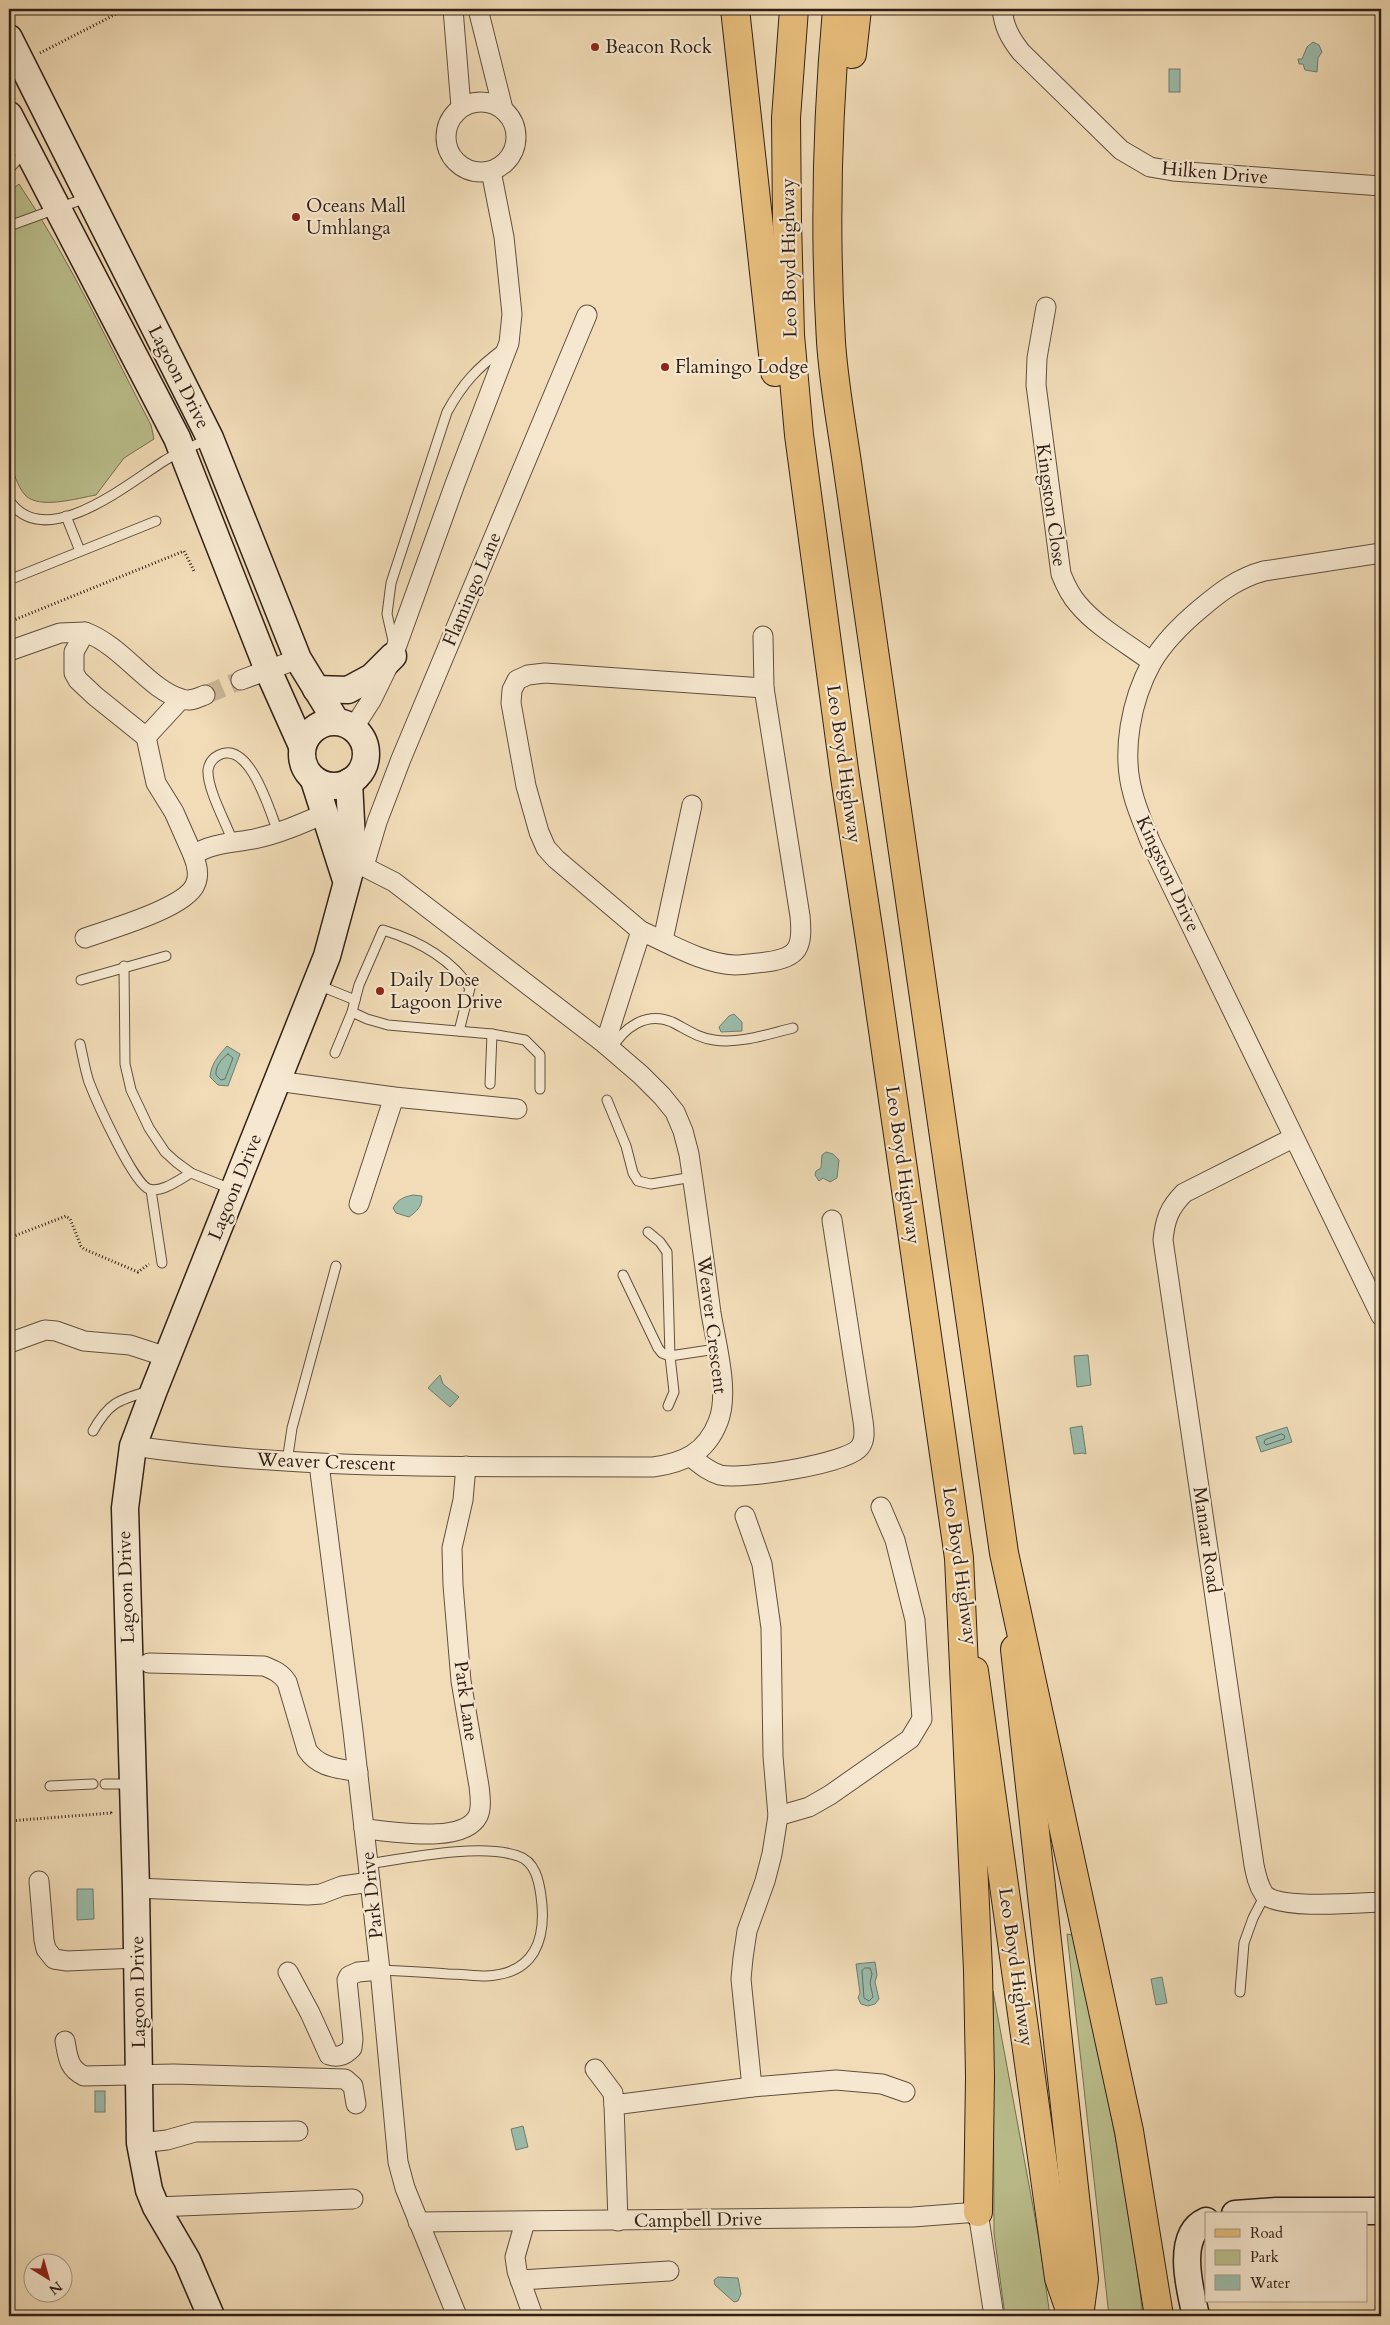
<svg xmlns="http://www.w3.org/2000/svg" width="1390" height="2325" viewBox="0 0 1390 2325" font-family="Cardo,serif">
  <style>
    .green { fill: #bbc08e; stroke: #767052 }
    .water { fill: #9bbcab; stroke: #707e70 }
    .lines { fill: none; stroke-linecap: round; stroke-linejoin: round }
    .shore { stroke: #666e61; stroke-width: 1 }
    .street-tunnel { stroke: #cab697; stroke-width: 19; stroke-dasharray: 19 9; stroke-linecap: butt }
    .lane-casing { stroke: #604f3f; stroke-width: 11 }
    .street-casing { stroke: #604f3f; stroke-width: 21 }
    .secondary-casing { stroke: #302017; stroke-width: 29 }
    .primary-casing { stroke: #302017; stroke-width: 30 }
    .highway-casing { stroke: #302017; stroke-width: 30 }
    .path { stroke: #302017; stroke-width: 3; stroke-dasharray: 1 2.5; stroke-linecap: butt }
    .lane { stroke: #f6e8d0; stroke-width: 9 }
    .street { stroke: #f6e8d0; stroke-width: 19 }
    .secondary { stroke: #f6e8d0; stroke-width: 26 }
    .primary { stroke: #e8be7c; stroke-width: 28 }
    .highway { stroke: #e8be7c; stroke-width: 28 }
    .poi-dot { fill: #8f2418; stroke: #f6e8d0; stroke-width: 2 }
    .labels { text-anchor: middle; dominant-baseline: central; stroke-width: 4.5; stroke-linejoin: round; paint-order: stroke }
    .poi-label { font-size: 19px; fill: #302017; stroke: #f6e8d0; text-anchor: start }
    .street-label { font-size: 19px; fill: #302017; stroke: #f6e8d0 }
  </style>
  <rect width="100%" height="100%" fill="#f1dcb7"/>
  <filter id="stains"><feTurbulence type="fractalNoise" baseFrequency=".004" numOctaves="4"/><feColorMatrix values="0 0 0 0 .2 0 0 0 0 .09 0 0 0 0 .02 0 0 0 .5 -.17"/></filter>
  <radialGradient id="worn" r=".72"><stop offset=".6" stop-color="#630" stop-opacity="0"/><stop offset="1" stop-color="#630" stop-opacity=".3"/></radialGradient>
  <g class="green">
    <path d="M19,184C70,260 109,345 151,425L154,439L124,458L96,495C78,498 39,510 25,495C17,486 13,470 9,460V192Z"/>
    <path d="M1067,1934L1073,1935C1101,2061 1128,2187 1143,2316H1109Z"/>
    <polygon points="993,1991 1039,2239 1050,2316 1005,2316 994,2233"/>
  </g>
  <g class="water">
    <polygon points="1313,42 1319,45 1322,52 1318,58 1317,72 1305,70 1303,64 1299,64 1298,59 1302,59 1307,47"/>
    <rect x="1169" y="69" width="11" height="23"/>
    <polygon points="734,1014 742,1022 742,1031 721,1032 719,1027 729,1016"/>
    <path d="M227,1046L240,1054L228,1086L218,1085L210,1077C211,1064 218,1056 227,1046Z"/>
    <polygon points="826,1152 833,1154 839,1160 837,1178 830,1182 823,1178 819,1181 815,1175 816,1171 821,1168 822,1155"/>
    <path d="M413,1195L422,1196C422,1207 417,1211 409,1217L396,1213L393,1208C398,1199 404,1197 413,1195Z"/>
    <polygon points="1088,1355 1091,1385 1077,1387 1074,1356"/>
    <polygon points="440,1375 443,1384 459,1397 450,1407 428,1388"/>
    <polygon points="1082,1426 1086,1454 1083,1453 1074,1454 1070,1428"/>
    <polygon points="1287,1427 1292,1442 1261,1452 1256,1437"/>
    <polygon points="77,1889 93,1889 94,1919 77,1920"/>
    <polygon points="875,1962 877,1975 875,1982 879,1999 875,2004 868,2006 861,2004 858,1998 860,1993 856,1964"/>
    <polygon points="1162,1977 1167,2003 1156,2005 1151,1979"/>
    <rect x="95" y="2091" width="10" height="21"/>
    <polygon points="523,2126 528,2147 516,2150 511,2129"/>
    <polygon points="718,2277 738,2278 741,2294 738,2301 734,2302 715,2285 714,2280"/>
  </g>
  <g class="lines">
    <g class="shore">
      <path d="M228,1054L233,1058L225,1079L221,1080L216,1075C215,1067 221,1059 228,1054Z"/>
      <polygon points="1282,1434 1285,1436 1284,1439 1266,1445 1264,1443 1265,1440"/>
      <polygon points="865,1968 870,1968 872,1974 870,1983 873,1997 869,2001 864,1998 862,1971"/>
    </g>
    <polyline class="street-tunnel" points="205,695 241,680"/>
    <defs>
      <g id="lane">
        <polyline points="9,169 24,153"/>
        <polyline points="9,226 86,198"/>
        <path d="M9,500C44,554 129,483 164,461C178,452 193,446 209,439"/>
        <polyline points="66,516 80,551"/>
        <polyline points="9,580 156,521"/>
        <path d="M394,645L387,614L391,583L447,412C463,383 477,368 504,348"/>
        <path d="M233,842C226,823 207,789 208,770C209,763 213,758 219,755C250,740 270,812 278,832"/>
        <polyline points="124,966 125,1064 131,1090 149,1128 165,1152 176,1162 191,1173 231,1189"/>
        <polyline points="81,980 166,956"/>
        <path d="M318,985L355,1000L359,985L383,930C416,940 450,957 470,988L459,1031"/>
        <polyline points="355,1000 352,1012 367,1019 388,1025 492,1034 525,1040 540,1055 540,1089"/>
        <path d="M80,1044C83,1057 85,1070 89,1082C96,1100 134,1185 149,1189C162,1193 180,1179 191,1173"/>
        <path d="M611,1050C623,1028 646,1011 672,1022C686,1029 698,1038 714,1040C740,1044 768,1034 793,1028"/>
        <polyline points="335,1053 352,1012"/>
        <polyline points="490,1084 492,1034"/>
        <polyline points="607,1100 626,1146 633,1173 638,1181 651,1184 693,1177"/>
        <polyline points="151,1190 162,1263"/>
        <polyline points="623,1275 658,1348 662,1353 670,1356 667,1252 660,1242 648,1232"/>
        <polyline points="668,1406 674,1392 670,1356 716,1349"/>
        <path d="M93,1431C109,1402 119,1400 149,1391"/>
        <polyline points="287,1462 292,1428 336,1266"/>
        <polyline points="105,1784 130,1784"/>
        <polyline points="50,1786 93,1784"/>
        <path d="M368,1864C408,1858 481,1843 518,1856C535,1861 539,1881 541,1896C547,1939 535,1974 486,1976C474,1976 461,1974 448,1974C425,1972 403,1971 380,1970"/>
        <polyline points="1240,1992 1244,1943 1253,1918 1265,1895"/>
      </g>
      <g id="street">
        <polyline points="453,9 461,107"/>
        <polyline points="478,9 503,109"/>
        <path d="M1002,9C1004,27 1010,38 1021,52L1121,150L1150,167L1173,171L1381,186"/>
        <circle cx="481" cy="137" r="35"/>
        <path d="M1046,307L1037,358L1036,385L1061,574C1065,584 1070,595 1078,604C1097,627 1128,644 1152,662"/>
        <path d="M1381,553L1264,571C1238,578 1220,592 1200,609C1182,624 1164,642 1152,662C1131,700 1121,752 1133,794C1137,810 1144,825 1150,841L1381,1316"/>
        <polyline points="9,651 60,633 85,632"/>
        <polyline points="241,680 298,659"/>
        <path d="M205,695C197,698 190,702 182,699C150,691 123,646 85,632L74,652V673L78,680L95,696L146,737L156,783L174,812L193,855C212,843 232,843 254,839C278,834 301,824 324,814"/>
        <polyline points="354,727 372,699 393,656 455,484 509,343 512,314 504,237 491,171"/>
        <polyline points="146,737 181,699"/>
        <polyline points="364,866 377,822 401,759 587,315"/>
        <path d="M641,931C669,943 703,964 735,965C745,965 756,963 766,962C799,958 803,947 800,916L764,688L763,636"/>
        <path d="M85,938C110,929 185,908 195,885C200,875 197,865 193,855"/>
        <polyline points="663,940 692,805"/>
        <polyline points="605,1044 641,931 556,859 546,848 539,832 526,786 511,703 512,690 517,680 528,675 545,673 764,688"/>
        <polyline points="277,1081 394,1097 517,1109"/>
        <path d="M1293,1138L1184,1193C1169,1208 1165,1220 1163,1240L1254,1865C1256,1875 1258,1885 1264,1894C1278,1910 1358,1903 1381,1902"/>
        <polyline points="359,1204 394,1097"/>
        <polyline points="9,1343 45,1330 56,1331 84,1341 130,1345 167,1357"/>
        <path d="M133,1446C305,1471 480,1466 653,1467C683,1463 706,1453 718,1422C730,1393 716,1344 711,1313C704,1260 697,1207 689,1154L683,1131L675,1112L662,1096L641,1075L605,1044L394,882L343,856"/>
        <path d="M691,1457C700,1464 709,1472 720,1475C742,1480 848,1464 860,1447C866,1439 864,1429 863,1421L832,1220"/>
        <polyline points="319,1464 353,1731 380,1970 398,2162 405,2188 457,2316"/>
        <polyline points="745,1516 762,1564 771,1628 773,1756 778,1816 772,1854 765,1881 747,1931 743,1958 741,1979 752,2087"/>
        <path d="M149,1663L264,1666C274,1670 281,1673 287,1682L307,1750C319,1768 338,1768 358,1772"/>
        <polyline points="778,1816 809,1807 830,1795 910,1739 922,1719 915,1620 895,1540 881,1507"/>
        <path d="M364,1829C392,1831 463,1845 478,1816C482,1807 480,1795 479,1786L461,1681L453,1585L452,1548L463,1500L466,1466"/>
        <polyline points="39,1881 44,1940 46,1949 54,1959 67,1961 137,1958"/>
        <polyline points="136,1888 308,1895 321,1894 342,1886 370,1882"/>
        <path d="M288,1972L310,2013L329,2055C339,2058 345,2055 352,2048L353,2039L347,1980L349,1976L358,1972L380,1970"/>
        <path d="M65,2041C68,2057 68,2068 84,2076L174,2074L345,2079L353,2086L356,2104"/>
        <polyline points="595,2069 613,2093 614,2105"/>
        <polyline points="140,2143 167,2140 195,2132 298,2131"/>
        <polyline points="156,2207 353,2199"/>
        <polyline points="618,2221 614,2105 752,2087 836,2080 882,2084 905,2092"/>
        <polyline points="418,2222 913,2217 978,2212 994,2316"/>
        <polyline points="525,2222 515,2257 517,2271 533,2316"/>
        <polyline points="520,2280 669,2271"/>
      </g>
      <g id="secondary">
        <polyline points="9,38 210,438 298,659 336,721"/>
        <polyline points="9,115 177,438 268,670 302,746"/>
        <polyline points="316,689 348,690 372,677 393,656"/>
        <circle cx="334" cy="754" r="32"/>
        <polyline points="314,780 345,877"/>
        <polyline points="1235,2214 1276,2211 1381,2211"/>
        <polyline points="211,2316 187,2260 156,2207 149,2190 140,2143 136,1888 125,1508 133,1446 154,1390 327,956 353,860 349,782"/>
        <path d="M1196,2316C1190,2290 1175,2235 1206,2221"/>
      </g>
      <g id="primary">
        <polyline points="1015,1649 1084,2279 1079,2316"/>
        <polyline points="974,1671 1059,2278 1072,2316"/>
      </g>
      <g id="highway">
        <polyline points="735,9 775,372"/>
        <polyline points="794,9 786,118 787,221 790,335 799,435 845,777 871,947 959,1558 978,1970 980,2077 978,2212"/>
        <path d="M837,9C827,122 824,228 831,342C834,387 843,433 849,477L1004,1553L1129,2131L1159,2316"/>
        <polyline points="852,54 857,9"/>
      </g>
    </defs>
    <use href="#lane" class="lane-casing"/>
    <use href="#street" class="street-casing"/>
    <use href="#secondary" class="secondary-casing"/>
    <use href="#primary" class="primary-casing"/>
    <use href="#highway" class="highway-casing"/>
    <g class="path">
      <polyline points="40,53 120,12"/>
      <polyline points="9,622 184,551 195,573"/>
      <polyline points="9,1238 66,1216 70,1219 81,1246 84,1249 138,1272 149,1264"/>
      <polyline points="9,1821 111,1813 111,1815"/>
    </g>
    <use href="#lane" class="lane"/>
    <use href="#street" class="street"/>
    <use href="#secondary" class="secondary"/>
    <use href="#primary" class="primary"/>
    <use href="#highway" class="highway"/>
  </g>
  <g class="poi-dot">
    <circle cx="595" cy="47" r="5"/>
    <circle cx="296" cy="217" r="5"/>
    <circle cx="665" cy="367" r="5"/>
    <circle cx="380" cy="991" r="5"/>
  </g>
  <g class="labels">
    <g class="poi-label">
      <text x="605" y="47">Beacon Rock</text>
      <text x="306" y="206">Oceans Mall<tspan x="306" dy="22">Umhlanga</tspan></text>
      <text x="675" y="367">Flamingo Lodge</text>
      <text x="390" y="980">Daily Dose<tspan x="390" dy="22">Lagoon Drive</tspan></text>
    </g>
    <g class="street-label">
      <text transform="translate(1215 173) rotate(5)">Hilken Drive</text>
      <text transform="translate(789 258) rotate(-91)">Leo Boyd Highway</text>
      <text transform="translate(179 377) rotate(63)">Lagoon Drive</text>
      <text transform="translate(1051 505) rotate(82)">Kingston Close</text>
      <text transform="translate(472 589) rotate(-67)">Flamingo Lane</text>
      <text transform="translate(844 764) rotate(82)">Leo Boyd Highway</text>
      <text transform="translate(1168 874) rotate(65)">Kingston Drive</text>
      <text transform="translate(903 1165) rotate(82)">Leo Boyd Highway</text>
      <text transform="translate(235 1187) rotate(-68)">Lagoon Drive</text>
      <text transform="translate(712 1325) rotate(83)">Weaver Crescent</text>
      <text transform="translate(326 1462) rotate(2)">Weaver Crescent</text>
      <text transform="translate(1207 1540) rotate(82)">Manaar Road</text>
      <text transform="translate(960 1566) rotate(82)">Leo Boyd Highway</text>
      <text transform="translate(126 1587) rotate(-92)">Lagoon Drive</text>
      <text transform="translate(466 1701) rotate(82)">Park Lane</text>
      <text transform="translate(372 1895) rotate(-96)">Park Drive</text>
      <text transform="translate(1016 1967) rotate(82)">Leo Boyd Highway</text>
      <text transform="translate(138 1992) rotate(-91)">Lagoon Drive</text>
      <text transform="translate(698 2220) rotate(-1)">Campbell Drive</text>
    </g>
  </g>
  <rect width="1390" height="2325" fill="none" stroke="#f1dcb7" stroke-width="30"/>
  <rect x="10" y="10" width="1370" height="2305" fill="none" stroke="#302017" stroke-width="2.5"/>
  <rect x="15" y="15" width="1360" height="2295" fill="none" stroke="#302017"/>
  <rect x="1205" y="2212" width="162" height="90" fill="#f6e8d0" stroke="#a79886"/>
  <rect x="1215" y="2229" width="25" height="8" fill="#e8be7c" stroke="#a79886"/>
  <text x="1250" y="2238" font-size="15" fill="#302017">Road</text>
  <rect x="1215" y="2250" width="25" height="15" fill="#bbc08e" stroke="#a79886"/>
  <text x="1250" y="2262" font-size="15" fill="#302017">Park</text>
  <rect x="1215" y="2275" width="25" height="15" fill="#9bbcab" stroke="#a79886"/>
  <text x="1250" y="2288" font-size="15" fill="#302017">Water</text>
  <g transform="translate(48 2278) rotate(143)"><circle r="24" fill="#f6e8d0" stroke="#a79886"/>
  <path d="M0-4L9 19L0 12L-9 19Z" fill="#8f2418"/>
  <text y="-8" font-size="14" font-weight="bold" text-anchor="middle" fill="#302017">N</text>
  </g>
  <rect width="100%" height="100%" filter="url(#stains)"/>
  <rect width="100%" height="100%" fill="url(#worn)"/>
</svg>
